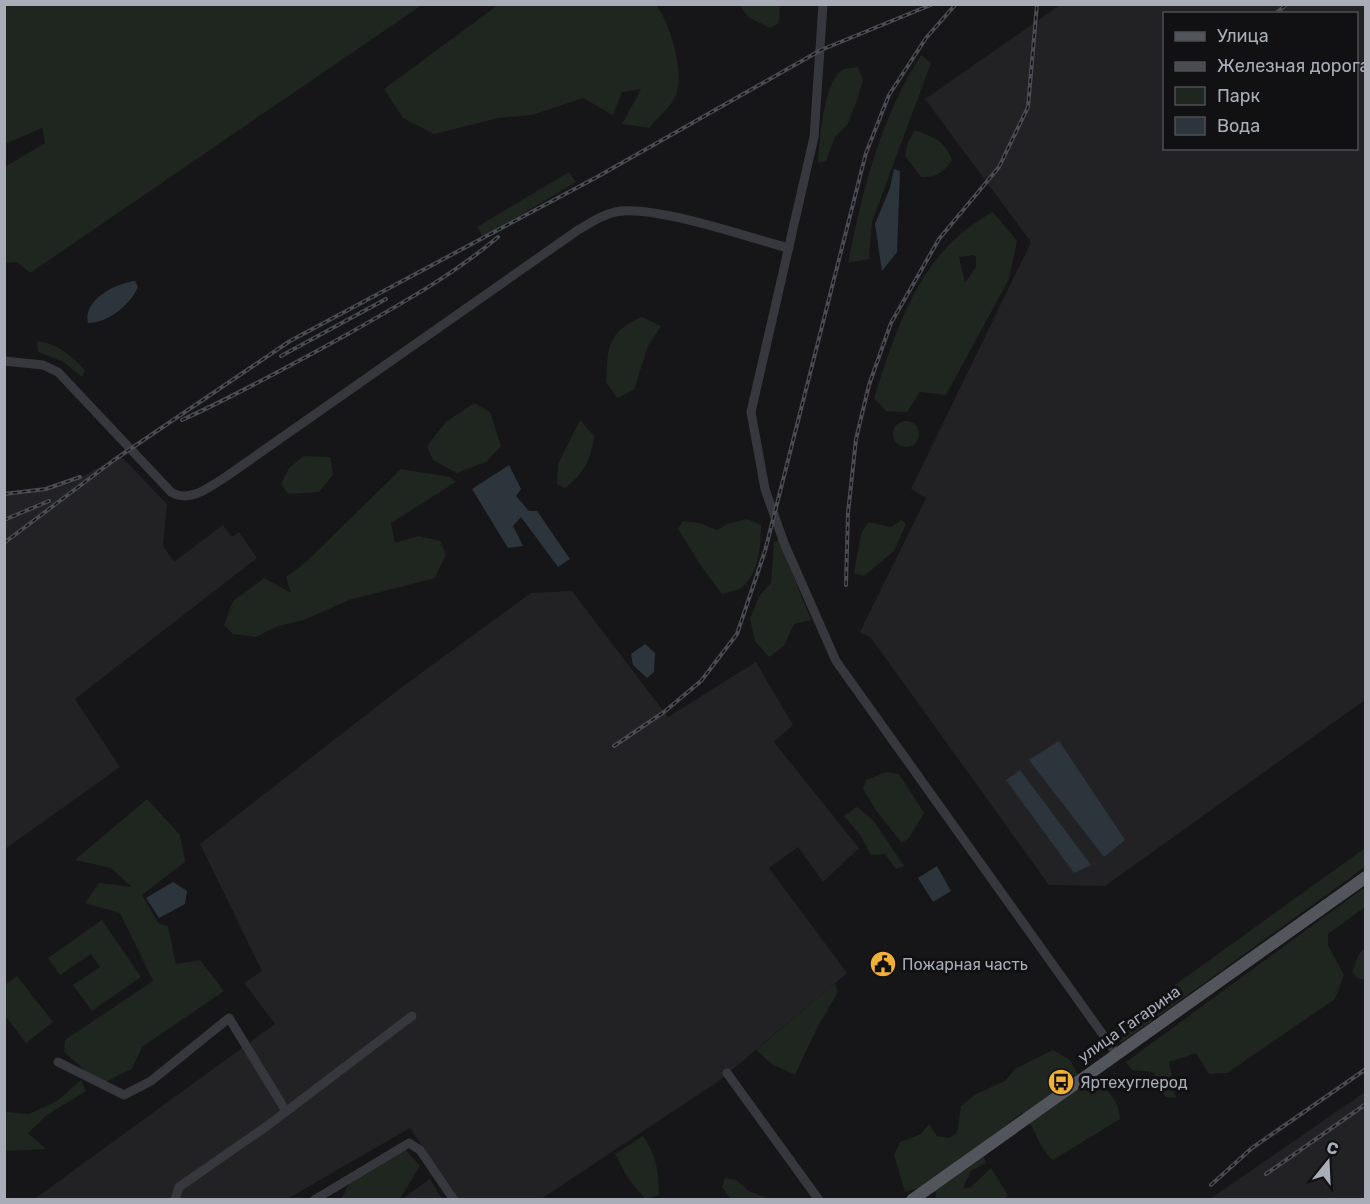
<svg xmlns="http://www.w3.org/2000/svg" width="1370" height="1204" viewBox="0 0 1370 1204" font-family="Rubik,sans-serif">
  <style>
    .built { fill: #222225; fill-rule: evenodd }
    .green { fill: #1e261f; fill-rule: evenodd }
    .water { fill: #2c353c }
    .lines { fill: none; stroke-linecap: round; stroke-linejoin: round }
    .minor { stroke: #37383d; stroke-width: 9 }
    .major { stroke: #53555c; stroke-width: 12 }
    .rail-casing { stroke: #4a4c52; stroke-width: 4 }
    .rail { stroke: #111113; stroke-width: 1.5; stroke-dasharray: 4.5; stroke-linecap: butt }
    .labels { text-anchor: middle; dominant-baseline: central; stroke-width: 6; stroke-linejoin: round; paint-order: stroke }
    .poi-label { font-size: 16px; fill: #a8adb8; stroke: #111113; text-anchor: start }
    .street-label { font-size: 16px; fill: #a8adb8; stroke: #111113 }
  </style>
  <rect width="100%" height="100%" fill="#161618"/>
  <g class="built">
    <path d="M1060,5H1365V700L1105,886L1049,885L871,638L860,632L926,498L911,489L1031,242L925,99ZM1164,14H1356V148H1164Z"/>
    <polygon points="120,455 167,504 163,546 174,562 223,525 232,537 239,532 257,558 75,699 120,767 5,849 5,491 16,493 70,484"/>
    <polygon points="572,591 668,717 756,662 793,725 774,742 859,848 823,882 798,847 769,868 847,973 720,1080 541,1199 457,1199 410,1128 287,1199 33,1200 275,1024 244,983 262,971 200,844 402,687 531,593"/>
    <polygon points="1365,1092 1365,1199 1210,1199"/>
    <polygon points="430,1179 442,1199 402,1199"/>
  </g>
  <g class="green">
    <polygon points="5,4 422,4 422,5 30,273 17,262 5,263 5,167 45,143 42,128 5,144"/>
    <path d="M498,5H656C670,22 685,73 676,95C672,106 657,118 649,128L622,124L641,89L622,92L613,115L583,98L532,115L498,118L434,134L403,118L384,89Z"/>
    <polygon points="740,5 780,5 779,23 770,28 748,17"/>
    <path d="M921,55L931,63L872,222L869,259L848,263C863,189 880,119 921,55Z"/>
    <path d="M858,67L863,80L857,100L848,124L835,137L826,161L818,163C820,142 823,79 844,69C847,68 854,68 858,67Z"/>
    <path d="M915,130C935,138 944,140 952,160C943,173 937,178 921,177L905,156L908,142Z"/>
    <polygon points="569,172 576,182 483,237 477,227"/>
    <path d="M993,212L1017,241L1009,279L946,395L920,392L907,412L886,411L874,398C898,324 920,251 993,212ZM973,255L976,257V267L965,283L959,257Z"/>
    <path d="M642,317L661,326L648,346L634,390L617,398L606,382C608,346 607,332 642,317Z"/>
    <path d="M37,341C59,344 70,355 85,370L82,377L62,361L38,352Z"/>
    <polygon points="474,403 490,412 501,446 486,462 457,473 433,460 427,446 446,422"/>
    <path d="M580,420L594,436C591,460 584,473 565,488L557,484L558,464Z"/>
    <circle cx="906" cy="434" r="13"/>
    <polygon points="304,456 330,457 333,475 319,492 288,494 281,484 289,468"/>
    <polygon points="401,469 450,477 456,482 391,523 395,543 418,536 440,541 446,554 435,578 349,600 304,620 278,626 256,637 233,634 224,625 233,601 264,578 291,593 286,577 307,561"/>
    <path d="M747,519L761,525C761,545 759,574 741,588C736,591 728,592 722,594L699,563L678,529L683,521L699,523L717,530L727,524Z"/>
    <polygon points="901,520 906,524 894,551 864,576 854,573 861,534 868,522 891,527"/>
    <polygon points="779,540 811,620 794,624 784,646 769,657 755,641 750,619 759,596 771,583 774,542"/>
    <polygon points="886,772 899,774 924,813 909,838 902,843 877,812 863,789 866,780"/>
    <polygon points="147,799 180,835 185,862 142,895 159,924 168,926 176,964 200,960 224,991 142,1047 132,1069 101,1084 64,1052 65,1040 153,981 120,913 85,903 99,883 132,887 111,868 75,860"/>
    <polygon points="857,807 873,820 904,866 896,869 885,854 871,855 860,835 844,816"/>
    <polygon points="1365,848 1365,867 1121,1043 1114,1029"/>
    <polygon points="1365,887 1365,907 1328,934 1328,945 1344,975 1335,999 1227,1073 1209,1074 1196,1053 1169,1062 1176,1098 1166,1097 1156,1088 1154,1072 1132,1070 1126,1062"/>
    <polygon points="102,920 141,977 92,1011 73,985 100,967 91,954 60,975 48,958"/>
    <polygon points="1365,948 1365,980 1357,978 1352,972 1359,954"/>
    <polygon points="17,976 53,1022 26,1043 5,1015 5,985"/>
    <polygon points="835,983 838,992 815,1032 795,1075 772,1064 756,1050"/>
    <path d="M1053,1050L1070,1060L1084,1086L1093,1082C1109,1088 1119,1102 1120,1119L1053,1160C1037,1147 1037,1129 1022,1113L980,1145L986,1163L971,1171L963,1188H970L991,1168L1008,1195L1005,1199H936V1193L919,1188L905,1192L894,1155L900,1142L921,1134L929,1124L937,1136L949,1138L957,1133L961,1106L976,1094L1005,1081L1015,1069Z"/>
    <polygon points="81,1080 86,1091 47,1115 28,1133 46,1149 5,1151 5,1112 29,1114 57,1101"/>
    <path d="M643,1136C656,1154 659,1172 659,1195L645,1199L629,1180L615,1154Z"/>
    <polygon points="404,1148 420,1166 401,1197 395,1199 341,1200 349,1184"/>
    <polygon points="725,1178 736,1180 749,1191 770,1199 731,1199 722,1187"/>
  </g>
  <g class="water">
    <polygon points="894,169 900,171 897,252 882,271 875,224 890,188"/>
    <path d="M135,281L138,287C130,305 108,323 88,323C82,300 116,283 135,281Z"/>
    <polygon points="509,465 521,489 516,496 529,511 537,511 570,559 558,567 521,517 513,526 523,546 508,548 472,489"/>
    <polygon points="645,644 655,653 654,672 647,678 633,665 631,654"/>
    <polygon points="1059,741 1125,840 1104,857 1029,760"/>
    <polygon points="1020,770 1091,865 1074,873 1006,780"/>
    <polygon points="937,866 951,891 933,902 918,878"/>
    <polygon points="173,882 187,891 185,904 159,918 146,898"/>
  </g>
  <g class="lines">
    <g class="minor">
      <polyline points="823,4 814,137 751,412 765,489 784,543 836,661 1116,1053"/>
      <path d="M4,361L43,365L58,372L171,492C190,504 211,486 227,476L578,230C592,222 605,213 621,211C661,207 746,237 789,248"/>
      <polyline points="58,1062 124,1095 151,1081 229,1018 286,1111"/>
      <polyline points="727,1073 819,1200"/>
      <polyline points="175,1200 179,1187 267,1126 412,1016"/>
      <polyline points="314,1200 409,1143 420,1150 454,1200"/>
    </g>
    <polyline class="major" points="912,1200 1366,877"/>
    <defs>
      <g id="rail">
        <polyline points="1275,14 1287,4"/>
        <polyline points="281,356 386,299"/>
        <path d="M182,420C239,394 293,364 348,334C400,304 452,276 498,237"/>
        <polyline points="4,494 46,489 80,477"/>
        <polyline points="4,520 49,501"/>
        <polyline points="4,543 114,460 290,341 597,177 821,50 933,4"/>
        <polyline points="846,585 848,513 856,439 869,385 891,323 939,239 999,167 1028,107 1037,4"/>
        <polyline points="614,746 664,712 701,681 737,634 765,551 866,153 889,95 926,38 956,4"/>
        <polyline points="1266,1174 1366,1104"/>
        <polyline points="1211,1185 1252,1148 1366,1069"/>
      </g>
    </defs>
    <use href="#rail" class="rail-casing"/>
    <use href="#rail" class="rail"/>
  </g>
  <defs>
    <symbol id="civic-disc" viewBox="-11 -11 22 22"><circle r="9.5" fill="#f2b134" stroke="#111113"/><path d="M-.6-6.5H3V-4.5H.6V-3L4-1V1h2V6H-6V1h2V-1L-.6-3ZM-1.2 2.5V6h2.4V2.5Z" fill="#111"/></symbol>
    <symbol id="bus-disc" viewBox="-11 -11 22 22"><circle r="9.5" fill="#f2b134" stroke="#111113"/><path d="M-5-6H5V4H4V6H2V4H-2V6H-4V4H-5ZM-3.5-4V0h7V-4ZM-3.5 1.2v1.5H-2V1.2ZM2 1.2v1.5H3.5V1.2Z" fill="#111"/></symbol>
  </defs>
  <g fill-rule="evenodd">
    <use href="#civic-disc" x="868" y="949" width="30" height="30"/>
    <use href="#bus-disc" x="1046" y="1067" width="30" height="30"/>
  </g>
  <g class="labels">
    <g class="poi-label">
      <text x="902" y="964">Пожарная часть</text>
      <text x="1080" y="1082">Яртехуглерод</text>
    </g>
    <g class="street-label">
      <text transform="translate(1129 1024) rotate(-35)">улица Гагарина</text>
    </g>
  </g>
  <rect width="1370" height="1204" fill="none" stroke="#a8adb8" stroke-width="12"/>
  <rect x="1163" y="12" width="195" height="138" fill="#111113" stroke="#4d4f55" stroke-width="1.5"/>
  <rect x="1175" y="32" width="30" height="9" fill="#53555c" stroke="#4d4f55" stroke-width="1.5"/>
  <text x="1217" y="42" font-size="18" fill="#a8adb8">Улица</text>
  <rect x="1175" y="62" width="30" height="9" fill="#4a4c52" stroke="#4d4f55" stroke-width="1.5"/>
  <text x="1217" y="72" font-size="18" fill="#a8adb8">Железная дорога</text>
  <rect x="1175" y="87" width="30" height="18" fill="#1e261f" stroke="#4d4f55" stroke-width="1.5"/>
  <text x="1217" y="102" font-size="18" fill="#a8adb8">Парк</text>
  <rect x="1175" y="117" width="30" height="18" fill="#2c353c" stroke="#4d4f55" stroke-width="1.5"/>
  <text x="1217" y="132" font-size="18" fill="#a8adb8">Вода</text>
  <g transform="translate(1328 1162) rotate(18)" stroke="#111113" stroke-width="4.5" paint-order="stroke">
  <path d="M0-4.5L10 22L0 15L-10 22Z" fill="#a8adb8"/>
  <text y="-9" font-size="16" font-weight="bold" text-anchor="middle" fill="#a8adb8">С</text>
  </g>
</svg>
